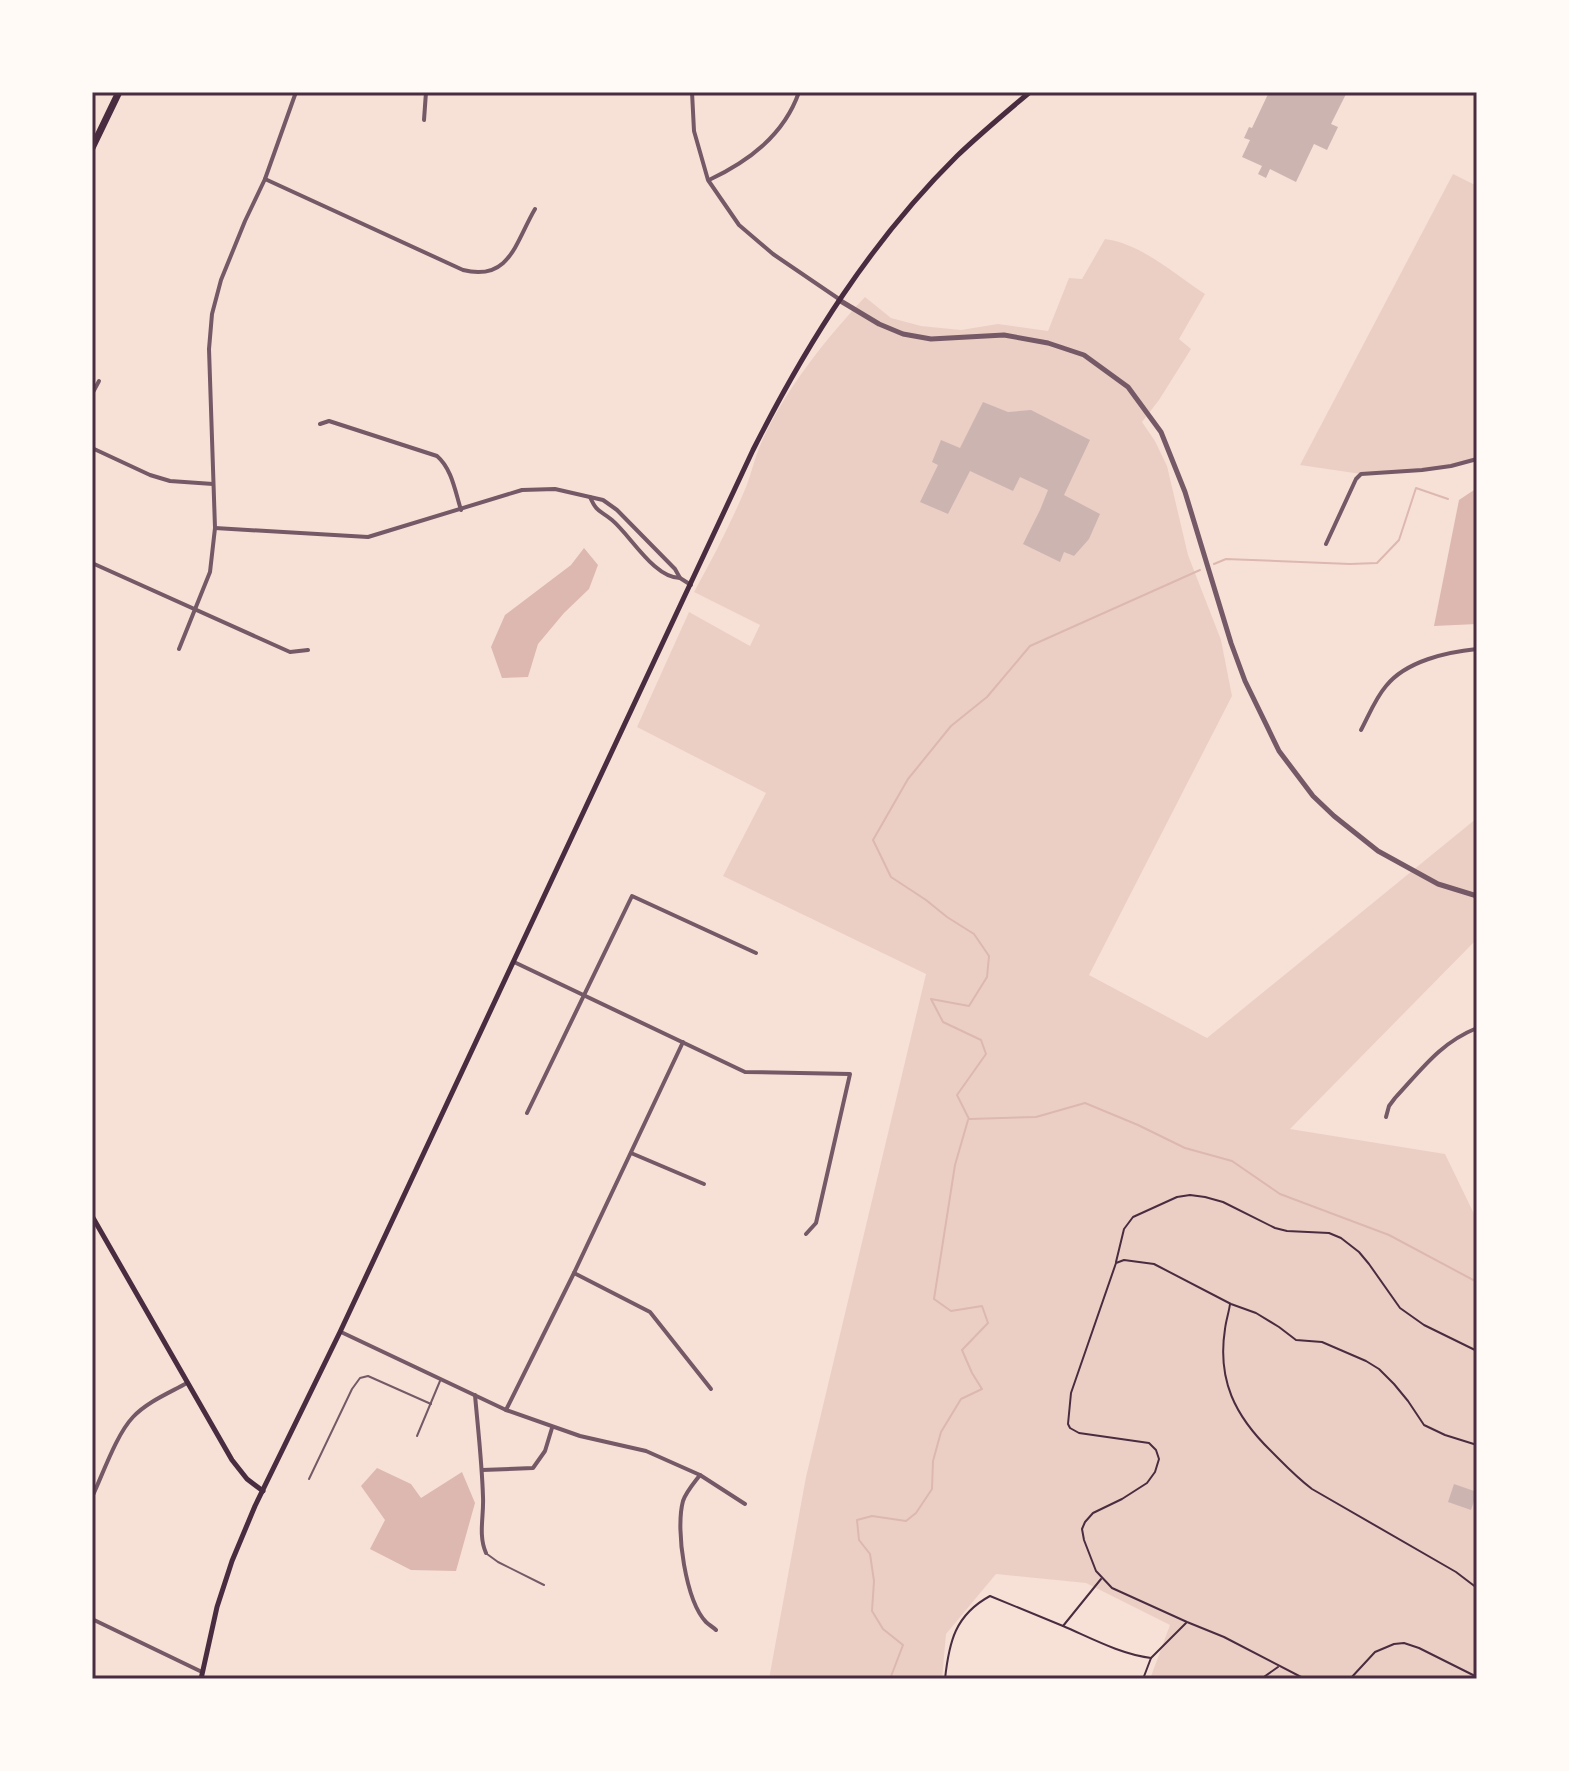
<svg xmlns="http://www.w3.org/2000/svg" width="1569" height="1771" viewBox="0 0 1569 1771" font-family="Inter,sans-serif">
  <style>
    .green { fill: #ebcfc5 }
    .water { fill: #dcb8b0 }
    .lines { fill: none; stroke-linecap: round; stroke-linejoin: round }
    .stream { stroke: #dcb8b0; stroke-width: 2 }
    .building { fill: #ccb4b1 }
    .path { stroke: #4a2c40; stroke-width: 2 }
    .service { stroke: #755966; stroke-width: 2 }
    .minor { stroke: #755966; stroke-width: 4 }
    .tertiary { stroke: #755966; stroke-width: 5 }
    .secondary { stroke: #4a2c40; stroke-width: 5 }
    .motorway { stroke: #4a2c40; stroke-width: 7 }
    .neatline { fill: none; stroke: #4a2c40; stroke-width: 3 }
  </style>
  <rect width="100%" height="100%" fill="#f7e1d7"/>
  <g class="green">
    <polygon points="1453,174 1477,186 1477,459 1451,466 1361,474 1300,465"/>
    <path d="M1105,239C1142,244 1174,274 1205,294L1179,339L1191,349L1159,400L1142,422L1155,441L1167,466L1188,555L1221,640L1232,696L1089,975L1207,1038L1477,818V939L1290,1129L1445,1154L1477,1220V1679H1150L1170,1625L1086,1583L996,1574L946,1634L942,1679H769L806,1477L926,974L723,876L766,793L637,727L689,612L750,646L760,625L694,592C713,558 731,523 746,487C752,472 755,456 762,441C787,387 825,340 865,297L891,318L921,326L961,330L998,324L1048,331L1069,278L1082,279Z"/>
  </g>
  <g class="water">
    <polygon points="1477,488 1477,624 1434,626 1459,500"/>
    <polygon points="584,548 598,565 589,589 564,613 538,644 528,677 502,678 491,647 505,615 571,565"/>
    <polygon points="377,1468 411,1484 421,1498 462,1472 475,1503 456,1571 411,1570 370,1549 385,1520 361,1486"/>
  </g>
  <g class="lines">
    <g class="stream">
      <polyline points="1214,564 1226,559 1350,564 1377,563 1399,540 1416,488 1448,499"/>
      <polyline points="969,1119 957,1095 986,1054 981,1040 943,1022 931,999 969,1006 987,977 989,956 974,934 947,917 926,900 891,877 873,840 908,779 951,726 987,697 1030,646 1200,570"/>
      <polyline points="970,1119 1036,1117 1085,1103 1138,1125 1185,1148 1232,1161 1280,1194 1389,1235 1477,1282"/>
      <polyline points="890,1679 903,1645 883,1629 872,1611 874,1581 870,1554 859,1540 857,1520 872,1516 906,1521 916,1513 932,1489 933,1461 941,1432 961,1399 982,1389 972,1373 962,1350 988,1323 982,1306 951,1311 934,1299 955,1165 968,1120"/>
    </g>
  </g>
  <g class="building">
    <polygon points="1269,92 1347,92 1331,124 1338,127 1327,150 1314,144 1296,182 1270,169 1266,178 1258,174 1262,166 1242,157 1250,140 1244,138 1249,127 1252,128"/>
    <polygon points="983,402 1008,412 1031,410 1090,440 1064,495 1100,514 1089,539 1074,556 1064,552 1060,562 1023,544 1040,510 1048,490 1020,477 1013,491 970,471 948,514 920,502 938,465 932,462 941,440 960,448"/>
    <polygon points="1454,1484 1477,1492 1471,1510 1448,1502"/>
  </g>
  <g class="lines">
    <g class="path">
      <polyline points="1116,1262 1124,1229 1133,1217 1177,1197 1190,1195 1205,1197 1223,1202 1275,1228 1287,1231 1329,1233 1341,1238 1359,1252 1369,1264 1400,1308 1424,1325 1477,1351"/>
      <path d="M1230,1304C1229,1312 1226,1320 1225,1329C1217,1380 1235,1416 1271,1451C1284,1464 1296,1477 1312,1489L1456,1572L1477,1588"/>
      <path d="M1101,1579L1063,1626C1091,1638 1120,1654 1151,1658"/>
      <path d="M945,1679C949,1642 955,1615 990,1596L1063,1626"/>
      <polyline points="1143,1679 1151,1658 1186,1623"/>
      <polyline points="1261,1679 1278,1667"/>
      <polyline points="1305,1679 1224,1637 1187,1622 1112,1588 1096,1571 1084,1540 1082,1529 1085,1522 1093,1513 1122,1499 1147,1483 1155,1472 1159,1459 1156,1450 1149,1443 1079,1433 1070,1428 1068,1424 1071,1393 1116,1263 1124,1260 1154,1264 1231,1304 1256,1313 1279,1327 1296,1340 1322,1342 1366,1361 1379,1369 1394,1384 1408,1401 1424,1425 1445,1435 1477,1445"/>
      <polyline points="1350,1679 1375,1652 1394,1644 1404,1643 1419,1648 1477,1677"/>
    </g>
    <g class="service">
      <polyline points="417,1436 440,1381"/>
      <polyline points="309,1479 352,1389 360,1378 368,1376 431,1404"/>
      <polyline points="487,1554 498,1562 544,1585"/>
    </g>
    <g class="minor">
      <polyline points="692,92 694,131 708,180 739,225 773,254 839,299"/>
      <polyline points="424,120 426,92"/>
      <path d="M265,179L463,270C510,282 516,241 535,209"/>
      <path d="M709,180C749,161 784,135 799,92"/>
      <polyline points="92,394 99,381"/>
      <path d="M320,424L329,421L437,456C452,469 455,491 461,510"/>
      <polyline points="92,448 150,475 170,481 213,484"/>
      <path d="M590,497C597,513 600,510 612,520C631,536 654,578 680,578"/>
      <polyline points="215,528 368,537 522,490 555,489 603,500 617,510 675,569 680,578 691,585"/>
      <polyline points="1326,544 1356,479 1361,474 1422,470 1451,466 1477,459"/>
      <polyline points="92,563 290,652 308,650"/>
      <polyline points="179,649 210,572 215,528 209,349 212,314 221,280 245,221 265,179 296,92"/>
      <path d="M1361,730C1369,715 1375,699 1386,686C1406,661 1447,652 1477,649"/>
      <polyline points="514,962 745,1072 850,1074 816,1223 806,1234"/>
      <polyline points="527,1113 632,896 756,953"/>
      <path d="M1386,1117L1389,1106L1395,1098C1422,1069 1440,1043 1477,1028"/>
      <polyline points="631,1153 704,1184"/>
      <polyline points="574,1273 650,1312 711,1389"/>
      <polyline points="341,1332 506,1410 580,1436 646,1451 700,1475 745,1504"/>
      <path d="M475,1395C478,1429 482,1463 483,1497C484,1516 478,1535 486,1553"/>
      <polyline points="506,1410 574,1273 683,1042"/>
      <polyline points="482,1470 533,1468 545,1451 552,1428"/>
      <path d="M700,1475C694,1483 686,1492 683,1501C675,1530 686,1601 706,1622C709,1625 713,1627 716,1630"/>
      <path d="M92,1497C103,1474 116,1435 133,1417C147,1402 169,1393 187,1383"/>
      <polyline points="92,1619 202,1672"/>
    </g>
    <polyline class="tertiary" points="839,300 879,324 903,334 931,339 1004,335 1048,343 1084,355 1128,387 1161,432 1185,492 1231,643 1245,681 1279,751 1313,796 1334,816 1378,851 1438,884 1477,896"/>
    <g class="secondary">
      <polyline points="92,1216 232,1460 247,1479 263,1491"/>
      <path d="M201,1679L217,1607L232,1561L255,1506L340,1332L753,450C807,343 871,241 957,156C980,134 1005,113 1030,92"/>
    </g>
    <polyline class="motorway" points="92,148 119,92"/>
  </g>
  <rect width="1569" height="1771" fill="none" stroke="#fffaf5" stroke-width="188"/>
  <rect x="94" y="94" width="1381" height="1583" class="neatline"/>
</svg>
